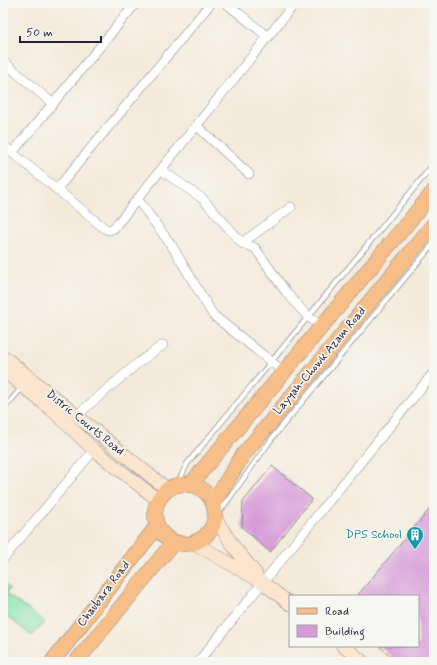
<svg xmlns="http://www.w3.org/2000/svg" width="437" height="665" viewBox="0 0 437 665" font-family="Mynerve,sans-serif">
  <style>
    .green { fill: #87e1a7; stroke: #548271 }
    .building { fill: #d69ad7 }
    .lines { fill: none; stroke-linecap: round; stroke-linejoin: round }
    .lane-casing { stroke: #8b868a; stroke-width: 6 }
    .street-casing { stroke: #8b868a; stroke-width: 10 }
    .secondary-casing { stroke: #8b868a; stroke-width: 14 }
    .primary-casing { stroke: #8b868a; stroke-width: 16 }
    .lane { stroke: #fff; stroke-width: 4.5 }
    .street { stroke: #fff; stroke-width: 9 }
    .secondary { stroke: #fce5cf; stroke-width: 13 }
    .primary { stroke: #f7be88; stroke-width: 15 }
    .labels { text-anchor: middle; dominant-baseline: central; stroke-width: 3.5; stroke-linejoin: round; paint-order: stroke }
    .street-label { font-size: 12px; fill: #22223b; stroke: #f6f6f2 }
    .culture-label { font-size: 12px; fill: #0d838f; stroke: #f6f6f2; text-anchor: end }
  </style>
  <rect width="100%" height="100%" fill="#f6f6f2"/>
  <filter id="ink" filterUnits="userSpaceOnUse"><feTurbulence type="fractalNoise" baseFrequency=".025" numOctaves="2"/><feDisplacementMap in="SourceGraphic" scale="8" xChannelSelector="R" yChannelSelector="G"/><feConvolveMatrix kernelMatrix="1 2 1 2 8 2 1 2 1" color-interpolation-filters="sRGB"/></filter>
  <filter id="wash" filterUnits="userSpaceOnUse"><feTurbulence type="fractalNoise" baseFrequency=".012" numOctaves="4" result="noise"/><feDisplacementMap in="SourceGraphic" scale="16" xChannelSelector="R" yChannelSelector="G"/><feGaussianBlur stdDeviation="0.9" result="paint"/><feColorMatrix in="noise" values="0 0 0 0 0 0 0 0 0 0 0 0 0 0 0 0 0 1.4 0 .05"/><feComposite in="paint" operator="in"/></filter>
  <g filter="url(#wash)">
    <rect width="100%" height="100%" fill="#f4eada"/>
    <polygon class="green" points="3,583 9,588 6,594 45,622 32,636 3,613"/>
    <g id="blocks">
      <g class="building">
        <polygon points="272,466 312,499 270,552 242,527 243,502"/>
        <polygon points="434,504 434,662 398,662 379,646 418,646 418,596 357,596"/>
      </g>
    </g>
  </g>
  <g filter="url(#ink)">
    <use href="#blocks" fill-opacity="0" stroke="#8b868a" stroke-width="1"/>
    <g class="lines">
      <defs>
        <g id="lane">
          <polyline points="3,410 23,386"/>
          <polyline points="177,485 187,464 434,164"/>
          <polyline points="216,517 273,437 434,243"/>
        </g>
        <g id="street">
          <polyline points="226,3 268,37"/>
          <polyline points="3,61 53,104"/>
          <polyline points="197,126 249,174"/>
          <polyline points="3,145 104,228 109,230 114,228 295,3"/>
          <polyline points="12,153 136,3"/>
          <polyline points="161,170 203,199 242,243 255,248 286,292 308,317 323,326"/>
          <polyline points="57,189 211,3"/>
          <polyline points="138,200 172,246 213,315 284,372"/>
          <polyline points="242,243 291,207"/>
          <polyline points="76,416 138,363 163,345"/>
          <polyline points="3,559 94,450"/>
          <polyline points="198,662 434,372"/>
        </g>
        <g id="secondary">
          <polyline points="3,356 168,490"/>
          <polyline points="3,370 51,409 94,450 158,500"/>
          <polyline points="215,518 234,547 256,574"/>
          <polyline points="194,543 262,582 290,604"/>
          <polyline points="343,646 363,662"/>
        </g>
        <g id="primary">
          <circle cx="185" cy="514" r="30"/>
          <polyline points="190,485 434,191"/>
          <polyline points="213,503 243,455 434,224"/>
          <polyline points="52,662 157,526"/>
          <polyline points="76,662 173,543"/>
        </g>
      </defs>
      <use href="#lane" class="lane-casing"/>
      <use href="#street" class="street-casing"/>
      <use href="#secondary" class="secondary-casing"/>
      <use href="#primary" class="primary-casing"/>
      <use href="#lane" class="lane"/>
      <use href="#street" class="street"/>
      <use href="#secondary" class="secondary"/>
      <use href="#primary" class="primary"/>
    </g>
  </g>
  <defs>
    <symbol id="building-pin" viewBox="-11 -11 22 30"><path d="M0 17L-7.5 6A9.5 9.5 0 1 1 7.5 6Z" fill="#0f9aa8" stroke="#f6f6f2"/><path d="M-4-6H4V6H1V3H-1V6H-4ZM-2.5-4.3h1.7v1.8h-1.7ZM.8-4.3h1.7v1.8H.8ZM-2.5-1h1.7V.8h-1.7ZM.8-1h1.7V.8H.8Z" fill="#fff"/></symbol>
  </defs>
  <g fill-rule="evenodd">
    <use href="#building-pin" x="405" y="525" width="20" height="27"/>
  </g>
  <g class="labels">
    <g class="street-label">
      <text transform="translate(320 361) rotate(-50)">Layyah-Chowk Azam Road</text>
      <text transform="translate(85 423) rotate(39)">Distric Courts Road</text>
      <text transform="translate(104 594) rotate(-53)">Chaubara Road</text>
    </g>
    <g class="culture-label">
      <text x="402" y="535">DPS School</text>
    </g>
  </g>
  <rect width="437" height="665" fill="none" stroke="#f6f6f2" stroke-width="16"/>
  <rect x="289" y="595" width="130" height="52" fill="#f6f6f2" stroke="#a1a1a9"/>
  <rect x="297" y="608" width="20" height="6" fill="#f7be88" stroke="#a1a1a9"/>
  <text x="325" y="615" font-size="12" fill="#22223b">Road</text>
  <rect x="297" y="625" width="20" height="12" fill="#d69ad7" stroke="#a1a1a9"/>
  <text x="325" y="635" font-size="12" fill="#22223b">Building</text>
  <path d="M20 36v6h81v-6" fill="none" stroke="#22223b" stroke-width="2"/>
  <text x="26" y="36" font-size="12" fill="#22223b" stroke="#f6f6f2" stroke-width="3" paint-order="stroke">50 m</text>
</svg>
